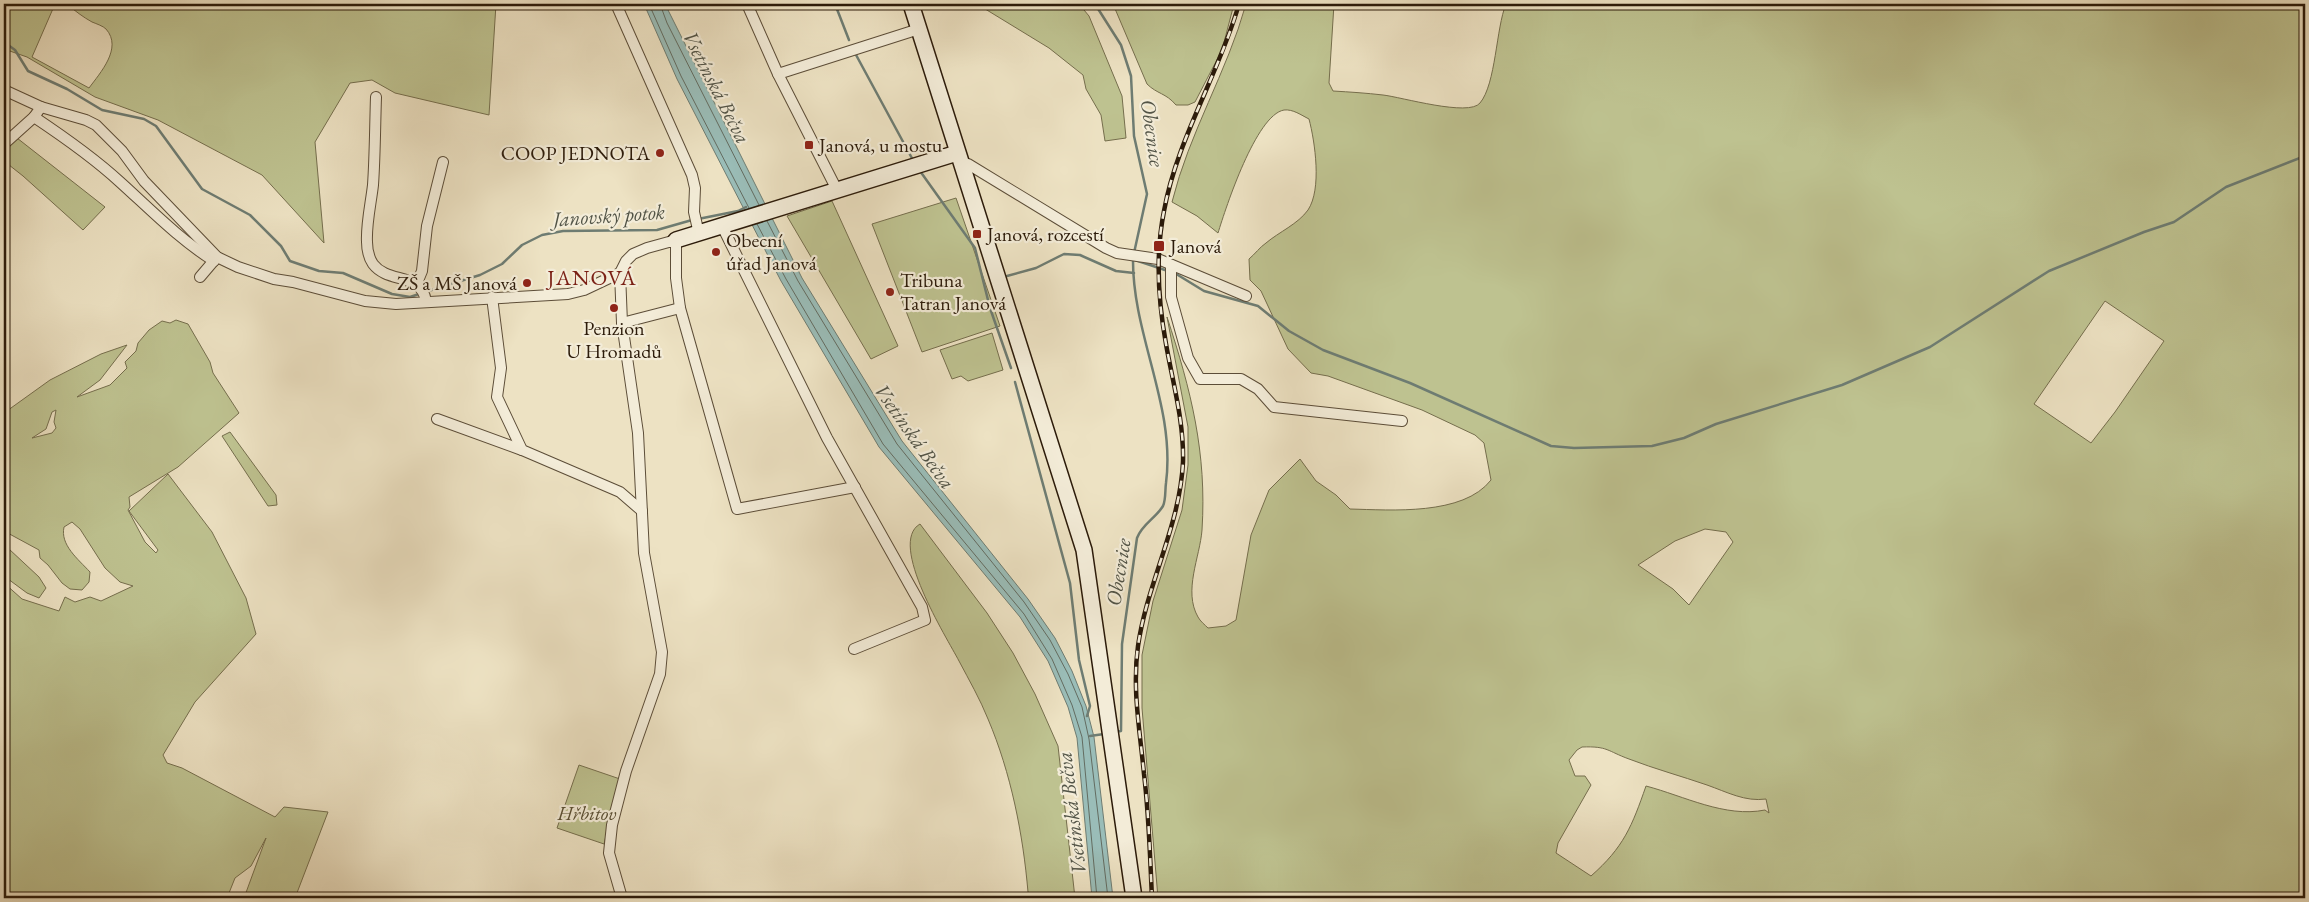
<svg xmlns="http://www.w3.org/2000/svg" width="2309" height="902" viewBox="0 0 2309 902" font-family="'EB Garamond',serif">
  <style>
    .green { fill: #bec290; stroke: #756e4d; fill-rule: evenodd }
    .water { fill: #9abdb8; stroke: #6e7c72 }
    .lines { fill: none; stroke-linecap: round; stroke-linejoin: round }
    .shore { stroke: #636c61; stroke-width: 1 }
    .stream { stroke: #6e7c72; stroke-width: 2.5 }
    .street-casing { stroke: #5c4d38; stroke-width: 12 }
    .secondary-casing { stroke: #2c1b0a; stroke-width: 18 }
    .street { stroke: #f3ecd8; stroke-width: 10 }
    .secondary { stroke: #f3ecd8; stroke-width: 15 }
    .rail-casing { stroke: #2c1b0a; stroke-width: 4.5 }
    .rail { stroke: #f3ecd8; stroke-width: 2.5; stroke-dasharray: 8; stroke-linecap: butt }
    .poi-dot { fill: #8f2418; stroke: #f3ecd8; stroke-width: 2 }
    .labels { text-anchor: middle; dominant-baseline: central; stroke-width: 4.5; stroke-linejoin: round; paint-order: stroke }
    .poi-label { font-size: 20px; fill: #2c1b0a; stroke: #f3ecd8; text-anchor: start }
    .park-label { font-size: 20px; font-style: italic; fill: #584d32; stroke: #f3ecd8 }
    .water-label { font-size: 21px; font-style: italic; fill: #525447; stroke: #f3ecd8 }
    .quarter-label { font-size: 22px; letter-spacing: 1px; fill: #7a1f14; stroke: #f3ecd8 }
  </style>
  <rect width="100%" height="100%" fill="#ede2c3"/>
  <filter id="stains"><feTurbulence type="fractalNoise" baseFrequency=".004" numOctaves="4"/><feColorMatrix values="0 0 0 0 .2 0 0 0 0 .09 0 0 0 0 .02 0 0 0 .5 -.17"/></filter>
  <radialGradient id="worn" r=".72"><stop offset=".6" stop-color="#630" stop-opacity="0"/><stop offset="1" stop-color="#630" stop-opacity=".3"/></radialGradient>
  <g class="green">
    <path d="M4,4H55L32,57L89,88C100,73 123,48 106,29C103,26 97,24 92,22C83,17 75,11 67,4H496L489,115L395,93L372,80L350,83L315,142L324,243L262,175L158,120L95,97L27,57L4,49Z"/>
    <polygon points="977,4 1079,4 1089,16 1122,96 1126,138 1105,141 1101,115 1086,89 1083,75 1049,48"/>
    <path d="M1113,4H1234L1222,50L1195,102L1188,105H1176C1166,93 1157,94 1147,84Z"/>
    <path d="M1246,4H1334L1329,83L1333,91C1350,92 1366,93 1383,95C1401,97 1469,117 1480,103C1496,84 1496,28 1506,4H2305V898H1158L1142,708V655L1153,601L1182,510L1188,465V427L1167,317C1191,390 1207,453 1202,530C1200,557 1183,591 1198,617C1200,621 1205,625 1208,628L1226,626L1236,620L1251,535L1269,490L1300,459L1316,481L1336,495L1350,509C1391,510 1463,516 1491,480L1484,443L1475,435L1422,410L1328,376L1311,373L1288,349L1261,291L1250,280L1249,259C1255,254 1260,247 1266,243C1279,232 1298,224 1308,210C1322,189 1315,142 1309,119C1301,115 1293,109 1284,110C1256,115 1226,207 1218,233L1197,216L1172,202C1189,133 1227,72 1246,4ZM2105,301L2164,341L2115,412L2091,443L2034,404ZM1705,529L1726,532L1733,542L1689,605L1673,589L1638,565L1675,541ZM1582,747C1608,746 1607,751 1629,759C1655,769 1681,776 1707,785C1727,792 1745,802 1766,799L1769,813L1765,810C1725,818 1684,796 1646,786C1632,826 1624,847 1591,876L1556,853L1558,843L1591,785L1585,776H1575L1569,760L1577,750Z"/>
    <polygon points="17,138 105,207 83,230 23,176 4,161 4,150"/>
    <polygon points="956,198 1000,326 922,352 872,224"/>
    <polygon points="832,201 898,346 871,359 787,216"/>
    <path d="M176,320L188,324L210,362L213,373L239,413L178,467L129,497L130,507L128,510L145,542L156,553L158,550L129,511L168,474L212,532L246,598L256,634L195,702L163,755L167,763L182,768L275,817L284,807L328,812L295,898H244L266,838L251,866L235,878L227,898H4V583L22,599L59,611L65,597L75,602L90,597L101,601L133,586L120,582L105,568L80,529L72,522L64,527C60,545 78,559 90,572L89,582L82,590L70,589L62,583L48,565L40,558L39,550L4,531V413L50,380L101,354L127,345L100,380L77,397L110,385L127,368L125,362L136,351L138,343L149,330L162,321L170,323ZM56,410L54,422L56,428L52,433L32,438L46,429L52,412Z"/>
    <polygon points="992,333 1003,370 968,381 961,376 952,379 940,350"/>
    <polygon points="230,432 276,495 277,505 268,506 222,436"/>
    <path d="M920,524L987,613L1013,653L1035,694L1058,746L1075,898H1040L1028,892C1023,834 1011,773 988,719C980,699 969,680 959,661C947,638 887,543 920,524Z"/>
    <polygon points="4,548 9,549 39,577 46,588 39,598 27,593 4,576"/>
    <polygon points="579,765 620,779 604,844 557,828"/>
  </g>
  <polygon class="water" points="644,4 665,4 802,278 902,441 1028,599 1055,638 1072,671 1086,706 1094,737 1113,898 1092,898 1077,738 1068,707 1048,661 1020,617 879,447 781,281 677,79"/>
  <g class="lines">
    <g class="shore">
      <polyline points="649,4 681,76 749,208"/>
      <polyline points="660,4 667,23 759,205"/>
      <polyline points="767,221 798,281 897,444 1024,602 1050,640 1068,674 1082,707 1089,739 1108,898"/>
      <polyline points="757,224 786,279 883,444 1024,614 1052,659 1072,705 1082,737 1097,898"/>
    </g>
    <g class="stream">
      <polyline points="835,4 849,40"/>
      <polyline points="1095,4 1121,45 1131,76 1134,136 1147,194 1134,253"/>
      <polyline points="4,42 15,50 28,71 67,89 102,110 144,119 156,126 202,189 250,215 281,246 290,261 319,271 343,273 392,294 410,297 419,294"/>
      <polyline points="855,53 914,162"/>
      <polyline points="920,171 975,248 990,308 1011,368"/>
      <polyline points="698,219 738,211 746,207"/>
      <polyline points="1135,260 1168,271"/>
      <polyline points="1173,272 1204,291 1258,306 1289,331 1323,350 1410,383 1551,446 1574,448 1652,446 1684,438 1716,424 1842,385 1930,347 2049,271 2144,232 2174,222 2226,187 2305,156"/>
      <polyline points="1007,276 1036,268 1064,254 1080,255 1116,271 1134,273"/>
      <polyline points="425,292 480,275 502,264 522,245 542,235 563,231 657,230 692,220"/>
      <polyline points="1015,382 1070,583 1079,660 1090,706 1087,716"/>
      <path d="M1115,732L1121,731L1122,644L1137,538C1142,524 1156,518 1163,506C1166,500 1165,489 1166,483C1176,406 1132,335 1133,258"/>
      <polyline points="1090,736 1104,734"/>
    </g>
    <defs>
      <g id="street">
        <polyline points="616,4 692,175 695,188 694,212 699,234"/>
        <polyline points="747,4 778,74 837,190"/>
        <polyline points="778,74 919,29"/>
        <polyline points="4,90 41,107 86,120 96,125 122,151 144,181 217,257 238,267 274,279 293,282 365,301 396,304 568,294 584,290 620,273"/>
        <path d="M376,97C375,126 375,156 373,185C371,203 366,224 367,242C367,249 369,258 373,264C388,284 421,272 426,301"/>
        <path d="M41,107L34,117C64,137 94,158 120,182C151,210 179,239 214,261"/>
        <polyline points="4,144 34,117"/>
        <polyline points="960,162 968,164 1106,248 1117,253 1158,259 1246,296"/>
        <polyline points="722,226 827,438 922,607 925,620 854,649"/>
        <polyline points="1171,265 1171,297 1188,358 1200,379 1241,379 1258,389 1274,407 1402,421"/>
        <polyline points="200,277 217,257"/>
        <polyline points="417,283 422,271 427,226 443,162"/>
        <polyline points="492,297 501,368 497,397 522,450 620,492 642,511"/>
        <polyline points="622,323 680,308"/>
        <polyline points="437,419 522,450"/>
        <polyline points="622,898 609,853 612,825 626,771 660,674 662,652 644,553 638,433 622,323 620,273 626,261 633,254 647,248 676,240 676,278 680,308 737,509 855,487"/>
      </g>
      <g id="secondary">
        <polyline points="911,4 1084,550 1134,898"/>
        <polyline points="676,240 957,153"/>
      </g>
    </defs>
    <use href="#street" class="street-casing"/>
    <use href="#secondary" class="secondary-casing"/>
    <use href="#street" class="street"/>
    <use href="#secondary" class="secondary"/>
    <defs>
      <path id="rail" d="M1152,898C1150,857 1149,815 1144,774C1140,731 1132,689 1138,646C1147,583 1180,526 1183,462C1184,421 1173,384 1166,344C1158,300 1155,256 1164,211C1177,139 1219,74 1239,4"/>
    </defs>
    <use href="#rail" class="rail-casing"/>
    <use href="#rail" class="rail"/>
  </g>
  <g class="poi-dot">
    <rect x="804" y="140" width="10" height="10" rx="2.5"/>
    <circle cx="660" cy="153" r="5"/>
    <rect x="972" y="229" width="10" height="10" rx="2.5"/>
    <rect x="1153" y="240" width="12" height="12" rx="2.5"/>
    <circle cx="716" cy="252" r="5"/>
    <circle cx="527" cy="283" r="5"/>
    <circle cx="890" cy="292" r="5"/>
    <circle cx="614" cy="308" r="5"/>
  </g>
  <g class="labels">
    <g class="poi-label">
      <text x="819" y="145">Janová, u mostu</text>
      <text x="650" y="153" text-anchor="end">COOP JEDNOTA</text>
      <text x="987" y="234">Janová, rozcestí</text>
      <text x="726" y="240">Obecní<tspan x="726" dy="23">úřad Janová</tspan></text>
      <text x="1170" y="246">Janová</text>
      <text x="900" y="280">Tribuna<tspan x="900" dy="23">Tatran Janová</tspan></text>
      <text x="517" y="283" text-anchor="end">ZŠ a MŠ Janová</text>
      <text x="614" y="328" text-anchor="middle">Penzion<tspan x="614" dy="23">U Hromadů</tspan></text>
    </g>
    <g class="park-label">
      <text x="587" y="813">Hřbitov</text>
    </g>
    <g class="water-label">
      <text transform="translate(717 87) rotate(63)">Vsetínská Bečva</text>
      <text transform="translate(1153 133) rotate(82)">Obecnice</text>
      <text transform="translate(609 215) rotate(-4)">Janovský potok</text>
      <text transform="translate(915 436) rotate(55)">Vsetínská Bečva</text>
      <text transform="translate(1118 572) rotate(-81)">Obecnice</text>
      <text transform="translate(1071 813) rotate(-97)">Vsetínská Bečva</text>
    </g>
    <g class="quarter-label">
      <text x="592" y="277">JANOVÁ</text>
    </g>
  </g>
  <rect width="2309" height="902" fill="none" stroke="#ede2c3" stroke-width="20"/>
  <rect x="5" y="5" width="2299" height="892" fill="none" stroke="#2c1b0a" stroke-width="2.5"/>
  <rect x="10" y="10" width="2289" height="882" fill="none" stroke="#2c1b0a"/>
  <rect width="100%" height="100%" filter="url(#stains)"/>
  <rect width="100%" height="100%" fill="url(#worn)"/>
</svg>
